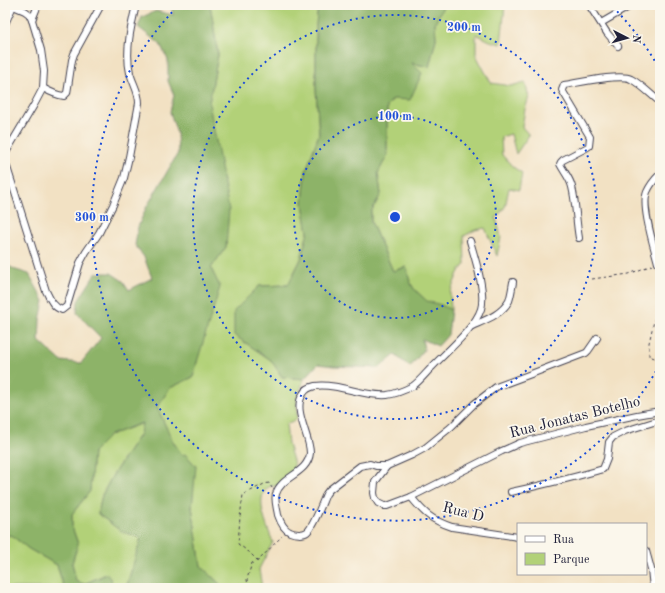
<svg xmlns="http://www.w3.org/2000/svg" width="665" height="593" viewBox="0 0 665 593" font-family="'Old Standard TT',serif">
  <style>
    .green { fill: #b2d178; stroke: #6a7a5a }
    .forest { fill: #8db368; stroke: #586a52 }
    .lines { fill: none; stroke-linecap: round; stroke-linejoin: round }
    .minor-casing { stroke: #413f4f; stroke-width: 8 }
    .path { stroke: #413f4f; stroke-width: 1; stroke-dasharray: 3 3; stroke-linecap: butt }
    .minor { stroke: #fff; stroke-width: 6 }
    .ring { fill: none; stroke: #1d4ed8; stroke-width: 2; stroke-dasharray: 2 4 }
    .labels { text-anchor: middle; dominant-baseline: central; stroke-width: 3.5; stroke-linejoin: round; paint-order: stroke }
    .street-label { font-size: 15px; fill: #22223b; stroke: #fbf7ec }
    .centre { fill: #1d4ed8; stroke: #fbf7ec; stroke-width: 2 }
    .ring-label { font-size: 12px; text-anchor: middle; font-weight: bold; fill: #1d4ed8; stroke: #fbf7ec; stroke-width: 3.5; stroke-linejoin: round; paint-order: stroke }
  </style>
  <rect width="100%" height="100%" fill="#fbf7ec"/>
  <filter id="ink" filterUnits="userSpaceOnUse"><feTurbulence type="fractalNoise" baseFrequency=".025" numOctaves="2"/><feDisplacementMap in="SourceGraphic" scale="8" xChannelSelector="R" yChannelSelector="G"/><feConvolveMatrix kernelMatrix="1 2 1 2 8 2 1 2 1" color-interpolation-filters="sRGB"/></filter>
  <filter id="wash" filterUnits="userSpaceOnUse"><feTurbulence type="fractalNoise" baseFrequency=".012" numOctaves="4" result="noise"/><feDisplacementMap in="SourceGraphic" scale="16" xChannelSelector="R" yChannelSelector="G"/><feGaussianBlur stdDeviation="0.9" result="paint"/><feColorMatrix in="noise" values="0 0 0 0 0 0 0 0 0 0 0 0 0 0 0 0 0 1.4 0 .05"/><feComposite in="paint" operator="in"/></filter>
  <g filter="url(#wash)">
    <rect width="100%" height="100%" fill="#f2e1c3"/>
    <g class="green">
      <path d="M210,5H318L316,25V89L319,134L306,171L303,204L308,232L301,259L288,285L259,286L234,335L271,360L282,377L304,379L297,399V419L286,424L288,444L294,464V473L280,486H271C269,487 265,489 264,492C257,505 268,529 273,542L259,569L262,588H224L201,566L192,507L195,466L182,456L172,440L157,407L170,388L193,377L197,362L211,268L226,247L217,151L209,103L218,55L212,16Z"/>
      <polygon points="444,5 505,5 501,44 490,41 476,34 476,55 491,83 511,86 525,82 529,97 525,109 522,127 529,135 516,154 511,134 501,137 502,155 513,167 522,173 519,190 509,188 505,207 496,218 501,237 497,256 485,228 475,230 464,236 465,264 458,273 450,293 451,310 441,305 427,302 414,289 410,282 406,267 393,271 371,222 371,212 381,194 378,173 387,156 387,106 393,99 411,63 429,67 436,39 435,23"/>
      <polygon points="143,423 140,434 114,473 102,495 98,514 121,531 142,538 126,588 105,588 112,581 106,574 84,584 76,581 72,563 78,544 72,527 72,514 90,491 93,452 110,435"/>
      <polygon points="11,535 29,549 57,565 64,588 5,588 5,536"/>
    </g>
    <g class="forest">
      <polygon points="171,5 210,5 212,16 218,55 209,103 229,210 226,247 211,268 220,287 197,362 193,377 170,388 157,407 172,440 182,455 185,454 196,466 192,507 201,566 224,588 126,588 141,538 121,531 98,514 102,495 114,473 140,434 142,423 110,435 93,452 90,491 72,514 72,527 78,544 72,563 76,581 84,584 107,574 112,581 105,588 64,588 57,565 29,549 11,535 5,536 5,264 16,270 29,274 44,301 40,320 39,341 61,361 81,363 101,338 77,313 78,301 96,273 111,273 123,281 129,290 152,278 144,257 135,245 138,227 146,208 178,153 177,134 170,112 174,95 168,81 168,60 160,44 138,27 142,17 156,11 173,15"/>
      <polygon points="318,5 444,5 435,23 436,39 429,67 412,63 422,73 410,100 393,99 387,106 387,156 378,173 381,194 371,212 371,222 393,271 406,267 410,282 414,289 427,301 441,305 451,310 448,335 438,346 422,339 424,350 410,367 395,355 379,368 333,366 318,364 304,379 282,377 271,360 234,335 234,311 259,286 288,285 301,259 308,232 303,204 306,171 319,134 316,89 316,25"/>
    </g>
  </g>
  <g filter="url(#ink)">
    <g class="lines">
      <defs>
        <g id="minor">
          <polyline points="589,5 607,33 618,46"/>
          <polyline points="32,20 38,5"/>
          <polyline points="601,23 632,5"/>
          <polyline points="5,24 13,6"/>
          <path d="M43,88C50,92 56,95 64,96L67,93L68,87L72,60L74,54L101,5"/>
          <polyline points="5,154 34,105 43,88 44,71 41,50 32,20 29,14 25,11 11,5"/>
          <path d="M5,161L46,291C50,299 53,307 62,310L67,306L80,263L86,252L99,233L113,205L124,178L129,157L139,103C139,92 133,84 130,73C125,51 131,26 136,5"/>
          <path d="M579,238C576,221 576,203 572,187C570,178 564,172 560,164L561,162L563,160L586,148L589,146L590,137L562,90L564,85C577,83 621,73 631,79C642,85 651,95 660,102"/>
          <path d="M658,263C654,247 641,206 647,192C650,185 655,179 660,174"/>
          <path d="M472,326C485,320 501,315 509,301C511,295 512,288 513,282"/>
          <polyline points="597,338 588,351 586,353 531,374 496,387 474,404 451,427 425,448 412,455 387,466 375,482 374,493 375,498 378,503 384,506 387,506 411,497 502,451 520,443 586,426 637,415 660,411"/>
          <path d="M387,466H376L370,464L360,466L329,490L326,494C322,503 314,526 307,532C303,535 294,534 290,532C283,529 280,521 278,515C277,508 274,500 276,494C281,476 308,474 310,453C310,435 292,410 303,394C305,390 310,387 315,386C339,383 363,397 387,395C396,394 405,390 413,386C420,381 426,373 432,367C446,352 475,328 481,309C486,292 475,258 470,241"/>
          <path d="M511,492C542,485 573,478 603,469L607,459L609,442L613,437L625,431L660,420"/>
          <path d="M411,497C424,513 431,520 452,527L518,537"/>
          <polyline points="646,551 651,569 653,588"/>
        </g>
      </defs>
      <use href="#minor" class="minor-casing"/>
      <g class="path">
        <polyline points="592,279 629,274 652,265"/>
        <polyline points="660,294 649,343 649,356 660,360"/>
        <polyline points="258,561 249,552 238,544 240,517 243,495 264,484 269,483 272,488"/>
        <polyline points="248,588 247,579 252,563 258,561 282,536"/>
      </g>
      <use href="#minor" class="minor"/>
    </g>
  </g>
  <g class="ring">
    <circle cx="395" cy="217" r="101"/>
    <circle cx="395" cy="217" r="202"/>
    <path d="M659 366A303 303 0 1 1 177 7M613 7A303 303 0 0 1 659 68"/>
  </g>
  <g class="labels">
    <g class="street-label">
      <text transform="translate(575 418) rotate(-14)">Rua Jonatas Botelho</text>
      <text transform="translate(463 513) rotate(14)">Rua D</text>
    </g>
  </g>
  <circle cx="395" cy="217" r="6" class="centre"/>
  <g class="ring-label">
    <text x="464" y="31">200 m</text>
    <text x="395" y="120">100 m</text>
    <text x="92" y="221">300 m</text>
  </g>
  <rect width="665" height="593" fill="none" stroke="#fbf7ec" stroke-width="20"/>
  <rect x="517" y="523" width="130" height="52" fill="#fbf7ec" stroke="#a4a2a5"/>
  <rect x="525" y="536" width="20" height="6" fill="#ffffff" stroke="#a4a2a5"/>
  <text x="553" y="543" font-size="12" fill="#22223b">Rua</text>
  <rect x="525" y="553" width="20" height="12" fill="#b2d178" stroke="#a4a2a5"/>
  <text x="553" y="563" font-size="12" fill="#22223b">Parque</text>
  <g transform="translate(627 38) rotate(96)" stroke="#fbf7ec" stroke-width="3" paint-order="stroke">
  <path d="M0-3L7 15L0 10L-7 15Z" fill="#22223b"/>
  <text y="-6" font-size="11" font-weight="bold" text-anchor="middle" fill="#22223b">N</text>
  </g>
</svg>
